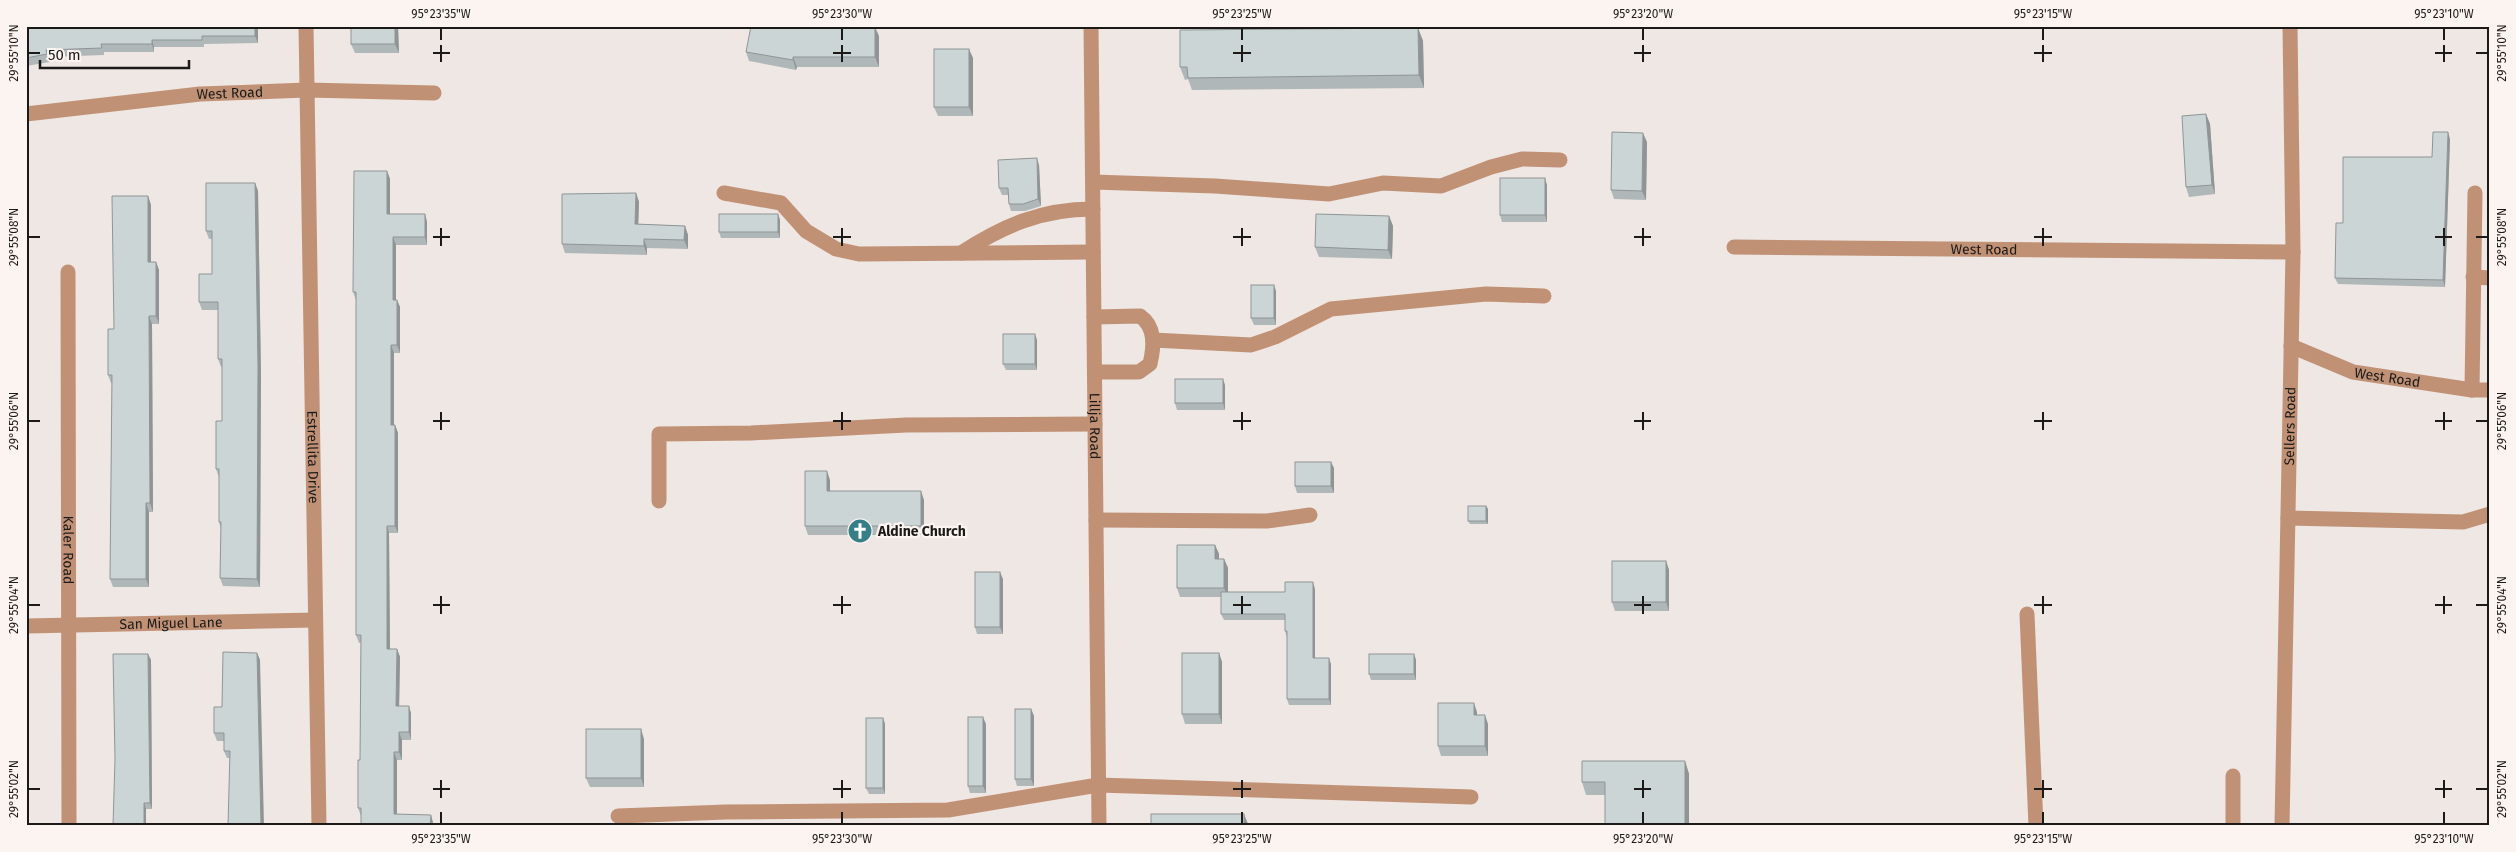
<svg xmlns="http://www.w3.org/2000/svg" width="2516" height="852" viewBox="0 0 2516 852" font-family="'Fira Sans',sans-serif">
  <style>
    .lines { fill: none; stroke-linecap: round; stroke-linejoin: round }
    .minor { stroke: #c19176; stroke-width: 15 }
    .wall { fill: #afb7b8 }
    .shaded-wall { fill: #8f9596 }
    .building { fill: #ccd5d6; stroke: #8f9596 }
    .ticks { fill: none; stroke: #1c1a18; stroke-width: 2 }
    .labels { text-anchor: middle; dominant-baseline: central; stroke-width: 4.5; stroke-linejoin: round; paint-order: stroke }
    .street-label { font-size: 14px; fill: #1c1a18; stroke: #fbf4f0 }
    .poi-label { font-size: 14px; font-weight: bold; fill: #1c1a18; stroke: #fbf4f0; text-anchor: start }
    .neatline { fill: none; stroke: #1c1a18; stroke-width: 2 }
    .ticks-label { font-size: 12px; text-anchor: middle; fill: #1c1a18 }
  </style>
  <rect width="100%" height="100%" fill="#eee7e3"/>
  <g class="lines">
    <g class="minor">
      <path id="s1" d="M306,26L319,826"/>
      <path id="s2" d="M1091,26L1099,826"/>
      <path id="s3" d="M26,114L200,94L307,90L434,93"/>
      <polyline points="1093,182 1215,186 1329,194 1383,183 1441,186 1491,167 1522,159 1560,160"/>
      <polyline points="724,193 781,203 806,231 836,249 859,254 1093,252"/>
      <path id="s4" d="M1734,247L2293,252"/>
      <path d="M961,253C1003,226 1041,209 1093,209"/>
      <path id="s5" d="M68,272L69,826"/>
      <polyline points="2473,277 2490,278"/>
      <path d="M1094,317L1140,316C1156,327 1154,347 1150,364L1139,372H1095"/>
      <polyline points="1153,340 1251,345 1275,337 1331,309 1486,294 1544,296"/>
      <path id="s6" d="M2291,346L2353,372L2472,390H2490"/>
      <polyline points="2472,390 2475,193"/>
      <polyline points="659,501 659,434 751,433 906,425 1095,424"/>
      <polyline points="2288,518 2463,522 2490,514"/>
      <polyline points="1096,520 1267,521 1310,515"/>
      <polyline points="2027,614 2036,826"/>
      <path id="s7" d="M26,626L315,620"/>
      <polyline points="618,816 726,812 948,810 1098,785 1471,797"/>
      <polyline points="2233,826 2233,776"/>
      <path id="s8" d="M2282,826L2293,252L2290,26"/>
    </g>
  </g>
  <g class="wall">
    <polygon points="26,26 258,26 258,43 204,44 204,47 154,47 154,52 104,52 104,55 49,57 50,62 26,66"/>
    <polygon points="398,26 399,53 355,53 351,44"/>
    <polygon points="1418,28 1423,41 1424,88 1192,90 1188,79 1185,80 1180,67"/>
    <polygon points="879,36 879,67 797,67 796,70 749,61 746,52"/>
    <polygon points="973,58 973,116 938,116 934,107"/>
    <polygon points="2206,114 2210,124 2215,194 2189,197 2186,187"/>
    <polygon points="2450,139 2445,287 2338,284 2335,278 2343,223 2432,157"/>
    <polygon points="1647,142 1646,200 1614,199 1611,190"/>
    <polygon points="1039,165 1041,206 1025,211 1011,211 1009,204 1008,195 1002,195 999,188"/>
    <polygon points="387,171 390,179 390,214 425,214 427,222 427,245 396,245 396,300 397,300 400,307 400,353 394,353 394,425 395,425 398,433 398,533 389,533 390,649 397,649 400,657 399,706 411,713 411,740 402,740 402,760 397,760 397,815 431,815 433,823 361,816 358,808 360,760 361,643 359,643 356,635 356,300 353,292"/>
    <polygon points="255,183 258,191 261,375 260,587 223,586 220,578 221,529 219,522 219,477 216,469 222,421 222,367 221,367 218,359 218,310 202,310 199,302 212,274 212,239 209,239 206,231"/>
    <polygon points="1547,185 1547,222 1502,222 1500,215"/>
    <polygon points="636,193 639,202 638,224 685,226 688,235 688,249 647,248 647,255 565,253 562,244"/>
    <polygon points="148,196 151,205 151,262 156,262 159,270 159,324 152,324 153,512 149,512 149,587 113,587 110,579 112,383 111,383 108,375 114,329"/>
    <polygon points="778,214 780,220 780,238 721,238 719,232"/>
    <polygon points="1389,216 1393,226 1392,259 1319,257 1315,247"/>
    <polygon points="1276,291 1276,325 1254,325 1251,318"/>
    <polygon points="1037,340 1037,370 1006,370 1003,364"/>
    <polygon points="1225,385 1225,410 1177,410 1175,403"/>
    <polygon points="1334,468 1334,493 1297,493 1295,486"/>
    <polygon points="830,480 830,491 924,500 924,535 808,535 805,526"/>
    <polygon points="1486,506 1488,509 1488,524 1470,524 1468,521"/>
    <polygon points="1215,545 1219,554 1219,559 1224,559 1228,568 1228,592 1285,592 1315,589 1315,658 1331,664 1331,705 1289,705 1287,699 1287,637 1285,631 1285,620 1224,620 1221,614 1221,597 1180,597 1177,588"/>
    <polygon points="1666,561 1669,570 1669,611 1615,611 1612,602"/>
    <polygon points="1003,579 1003,634 977,634 975,627"/>
    <polygon points="257,653 260,660 230,758 227,758 224,751 224,741 217,741 214,733 222,707"/>
    <polygon points="1219,653 1222,662 1222,724 1185,724 1182,714"/>
    <polygon points="148,654 151,660 152,809 146,809 146,826 113,826"/>
    <polygon points="1414,654 1416,660 1416,680 1371,680 1369,674"/>
    <polygon points="1031,709 1034,716 1034,786 1017,786 1015,779"/>
    <polygon points="1477,712 1477,715 1488,724 1488,756 1441,756 1438,746"/>
    <polygon points="883,718 885,724 885,794 869,794 866,788"/>
    <polygon points="986,724 986,793 970,793 968,786"/>
    <polygon points="644,739 644,787 590,787 586,778"/>
    <polygon points="1685,761 1689,774 1689,826 1605,826 1605,795 1586,795 1582,782"/>
  </g>
  <g class="shaded-wall">
    <polygon points="255,26 258,26 258,43 255,36"/>
    <polygon points="395,26 398,26 399,53 395,44"/>
    <polygon points="875,27 879,36 879,67 875,57"/>
    <polygon points="1418,28 1423,41 1424,88 1419,75"/>
    <polygon points="152,40 154,47 154,52 152,44"/>
    <polygon points="969,49 973,58 973,116 969,107"/>
    <polygon points="793,57 797,67 796,70 793,60"/>
    <polygon points="2206,114 2210,124 2215,194 2212,185"/>
    <polygon points="2448,132 2450,139 2445,287 2443,280"/>
    <polygon points="1643,133 1647,142 1646,200 1642,191"/>
    <polygon points="1037,158 1039,165 1041,206 1038,199"/>
    <polygon points="387,171 390,179 390,222 387,214"/>
    <polygon points="1545,178 1547,185 1547,222 1545,215"/>
    <polygon points="255,183 258,191 261,375 260,587 257,579"/>
    <polygon points="636,193 639,202 638,233 635,224"/>
    <polygon points="148,196 151,205 151,270 148,262"/>
    <polygon points="425,214 427,222 427,245 425,237"/>
    <polygon points="778,214 780,220 780,238 778,232"/>
    <polygon points="1389,216 1393,226 1392,259 1388,250"/>
    <polygon points="685,226 688,235 688,249 684,240"/>
    <polygon points="393,237 396,245 396,307 393,300"/>
    <polygon points="644,239 647,248 647,255 644,246"/>
    <polygon points="156,262 159,270 159,324 156,316"/>
    <polygon points="1274,285 1276,291 1276,325 1274,318"/>
    <polygon points="397,300 400,307 400,353 397,345"/>
    <polygon points="149,316 152,324 153,512 150,503"/>
    <polygon points="1035,334 1037,340 1037,370 1035,364"/>
    <polygon points="391,345 394,353 394,433 391,425"/>
    <polygon points="1223,379 1225,385 1225,410 1223,403"/>
    <polygon points="395,425 398,433 398,533 395,526"/>
    <polygon points="1331,462 1334,468 1334,493 1331,486"/>
    <polygon points="827,471 830,480 830,500 827,491"/>
    <polygon points="921,491 924,500 924,535 921,526"/>
    <polygon points="146,503 149,512 149,587 146,579"/>
    <polygon points="1486,506 1488,509 1488,524 1486,521"/>
    <polygon points="387,526 389,533 390,657 387,649"/>
    <polygon points="1215,545 1219,554 1219,568 1215,559"/>
    <polygon points="1224,559 1228,568 1228,597 1224,588"/>
    <polygon points="1666,561 1669,570 1669,611 1666,602"/>
    <polygon points="1000,572 1003,579 1003,634 1000,627"/>
    <polygon points="1313,582 1315,589 1315,664 1313,658"/>
    <polygon points="397,649 400,657 399,713 396,706"/>
    <polygon points="257,653 260,660 264,826 261,826"/>
    <polygon points="1219,653 1222,662 1222,724 1219,714"/>
    <polygon points="148,654 151,660 152,809 150,803"/>
    <polygon points="1414,654 1416,660 1416,680 1414,674"/>
    <polygon points="1329,658 1331,664 1331,705 1329,699"/>
    <polygon points="1474,703 1477,712 1477,724 1474,715"/>
    <polygon points="409,706 411,713 411,740 409,732"/>
    <polygon points="1031,709 1034,716 1034,786 1031,779"/>
    <polygon points="1485,715 1488,724 1488,756 1485,746"/>
    <polygon points="983,717 986,724 986,793 983,786"/>
    <polygon points="883,718 885,724 885,794 883,788"/>
    <polygon points="641,729 644,739 644,787 641,778"/>
    <polygon points="399,732 402,740 402,760 399,752"/>
    <polygon points="394,752 397,760 397,822 394,814"/>
    <polygon points="1685,761 1689,774 1689,826 1685,826"/>
    <polygon points="144,803 146,809 146,826 144,826"/>
    <polygon points="1244,814 1248,824 1248,826 1244,826"/>
    <polygon points="431,815 433,823 433,826 430,826"/>
  </g>
  <g class="building">
    <polygon points="26,26 255,26 255,36 202,36 202,40 152,40 152,44 101,44 102,48 46,50 47,54 26,58"/>
    <rect x="351" y="26" width="44" height="18"/>
    <polygon points="751,26 875,27 875,57 793,57 793,60 746,52"/>
    <polygon points="1418,28 1419,75 1188,78 1187,67 1180,67 1180,30"/>
    <rect x="934" y="49" width="35" height="58"/>
    <polygon points="2206,114 2212,185 2186,187 2182,116"/>
    <polygon points="1612,132 1643,133 1642,191 1611,190"/>
    <polygon points="2433,132 2448,132 2443,280 2335,278 2336,223 2343,223 2343,157 2432,157"/>
    <polygon points="1037,158 1038,199 1023,204 1009,204 1008,188 999,188 998,160"/>
    <polygon points="354,171 387,171 387,214 425,214 425,237 393,237 393,300 397,300 397,345 391,345 391,425 395,425 395,526 387,526 387,649 397,649 396,706 409,706 409,732 399,732 399,752 394,752 394,814 431,815 430,826 361,826 361,808 358,808 358,760 360,760 361,635 356,635 356,292 353,292"/>
    <rect x="1500" y="178" width="45" height="37"/>
    <polygon points="206,183 255,183 258,367 257,579 220,578 221,522 219,522 219,469 216,469 216,421 222,421 222,359 218,359 218,302 199,302 199,274 212,274 212,231 206,231"/>
    <polygon points="636,193 635,224 685,226 684,240 644,239 644,246 562,244 562,194"/>
    <polygon points="112,196 148,196 148,262 156,262 156,316 149,316 150,503 146,503 146,579 110,579 112,375 108,375 108,329 114,329"/>
    <rect x="719" y="214" width="59" height="18"/>
    <polygon points="1316,214 1389,216 1388,250 1315,247"/>
    <rect x="1251" y="285" width="23" height="33"/>
    <rect x="1003" y="334" width="32" height="30"/>
    <rect x="1175" y="379" width="48" height="24"/>
    <rect x="1295" y="462" width="36" height="24"/>
    <polygon points="805,471 827,471 827,491 921,491 921,526 805,526"/>
    <rect x="1468" y="506" width="18" height="15"/>
    <polygon points="1177,545 1215,545 1215,559 1224,559 1224,588 1177,588"/>
    <rect x="1612" y="561" width="54" height="41"/>
    <rect x="975" y="572" width="25" height="55"/>
    <polygon points="1285,582 1313,582 1313,658 1329,658 1329,699 1287,699 1287,631 1285,631 1285,614 1221,614 1221,592 1285,592"/>
    <polygon points="223,652 257,653 261,826 228,826 230,751 224,751 224,733 214,733 214,707 222,707"/>
    <rect x="1182" y="653" width="37" height="61"/>
    <polygon points="113,654 148,654 150,803 144,803 144,826 113,826 115,759"/>
    <rect x="1369" y="654" width="45" height="20"/>
    <polygon points="1438,703 1474,703 1474,715 1485,715 1485,746 1438,746"/>
    <rect x="1015" y="709" width="16" height="70"/>
    <rect x="968" y="717" width="15" height="69"/>
    <rect x="866" y="718" width="17" height="70"/>
    <rect x="586" y="729" width="55" height="49"/>
    <polygon points="1582,761 1685,761 1685,826 1605,826 1605,782 1582,782"/>
    <rect x="1151" y="814" width="93" height="12"/>
  </g>
  <path class="ticks" d="M441,28V40M842,28V40M1242,28V40M1643,28V40M2043,28V40M2444,28V40M441,45V62M842,45V62M1242,45V62M1643,45V62M2043,45V62M2444,45V62M28,53H40M433,53H450M833,53H851M1233,53H1251M1634,53H1651M2034,53H2052M2435,53H2452M2476,53H2488M441,228V246M842,228V246M1242,228V246M1643,228V246M2043,228V246M2444,228V246M28,237H40M433,237H450M833,237H851M1233,237H1251M1634,237H1651M2034,237H2052M2435,237H2452M2476,237H2488M441,412V430M842,412V430M1242,412V430M1643,412V430M2043,412V430M2444,412V430M28,421H40M433,421H450M833,421H851M1233,421H1251M1634,421H1651M2034,421H2052M2435,421H2452M2476,421H2488M441,596V614M842,596V614M1242,596V614M1643,596V614M2043,596V614M2444,596V614M28,605H40M433,605H450M833,605H851M1233,605H1251M1634,605H1651M2034,605H2052M2435,605H2452M2476,605H2488M441,780V798M842,780V798M1242,780V798M1643,780V798M2043,780V798M2444,780V798M28,789H40M433,789H450M833,789H851M1233,789H1251M1634,789H1651M2034,789H2052M2435,789H2452M2476,789H2488M441,812V824M842,812V824M1242,812V824M1643,812V824M2043,812V824M2444,812V824"/>
  <defs>
    <symbol id="church-disc" viewBox="-11 -11 22 22"><circle r="9.5" fill="#377f88" stroke="#fbf4f0"/><path d="M-1.2-6h2.4v3.5h3.3v2.4h-3.3V6h-2.4V-.1h-3.3v-2.4h3.3Z" fill="#fff"/></symbol>
  </defs>
  <g fill-rule="evenodd">
    <use href="#church-disc" x="846" y="517" width="28" height="28"/>
  </g>
  <g class="labels">
    <g class="street-label">
      <text stroke="none"><textPath href="#s3" startOffset="205">West Road</textPath></text>
      <text stroke="none"><textPath href="#s4" startOffset="250">West Road</textPath></text>
      <text stroke="none"><textPath href="#s6" startOffset="102">West Road</textPath></text>
      <text stroke="none"><textPath href="#s2" startOffset="400">Lillja Road</textPath></text>
      <text stroke="none"><textPath href="#s8" startOffset="400">Sellers Road</textPath></text>
      <text stroke="none"><textPath href="#s1" startOffset="431">Estrellita Drive</textPath></text>
      <text stroke="none"><textPath href="#s5" startOffset="278">Kaler Road</textPath></text>
      <text stroke="none"><textPath href="#s7" startOffset="145">San Miguel Lane</textPath></text>
    </g>
    <g class="poi-label">
      <text x="878" y="531">Aldine Church</text>
    </g>
  </g>
  <rect width="2516" height="852" fill="none" stroke="#fbf4f0" stroke-width="55"/>
  <path d="M40 60v8h149v-8" fill="none" stroke="#1c1a18" stroke-width="2.5"/>
  <text x="48" y="60" font-size="15" fill="#1c1a18" stroke="#fbf4f0" stroke-width="4" paint-order="stroke">50 m</text>
  <rect x="28" y="28" width="2460" height="796" class="neatline"/>
  <g class="ticks-label">
    <text x="441" y="18">95°23'35"W</text>
    <text x="842" y="18">95°23'30"W</text>
    <text x="1242" y="18">95°23'25"W</text>
    <text x="1643" y="18">95°23'20"W</text>
    <text x="2043" y="18">95°23'15"W</text>
    <text x="2444" y="18">95°23'10"W</text>
    <text transform="translate(14 53) rotate(-90)" y="4">29°55'10"N</text>
    <text transform="translate(2502 53) rotate(-90)" y="4">29°55'10"N</text>
    <text transform="translate(14 237) rotate(-90)" y="4">29°55'08"N</text>
    <text transform="translate(2502 237) rotate(-90)" y="4">29°55'08"N</text>
    <text transform="translate(14 421) rotate(-90)" y="4">29°55'06"N</text>
    <text transform="translate(2502 421) rotate(-90)" y="4">29°55'06"N</text>
    <text transform="translate(14 605) rotate(-90)" y="4">29°55'04"N</text>
    <text transform="translate(2502 605) rotate(-90)" y="4">29°55'04"N</text>
    <text transform="translate(14 789) rotate(-90)" y="4">29°55'02"N</text>
    <text transform="translate(2502 789) rotate(-90)" y="4">29°55'02"N</text>
    <text x="441" y="843">95°23'35"W</text>
    <text x="842" y="843">95°23'30"W</text>
    <text x="1242" y="843">95°23'25"W</text>
    <text x="1643" y="843">95°23'20"W</text>
    <text x="2043" y="843">95°23'15"W</text>
    <text x="2444" y="843">95°23'10"W</text>
  </g>
</svg>
